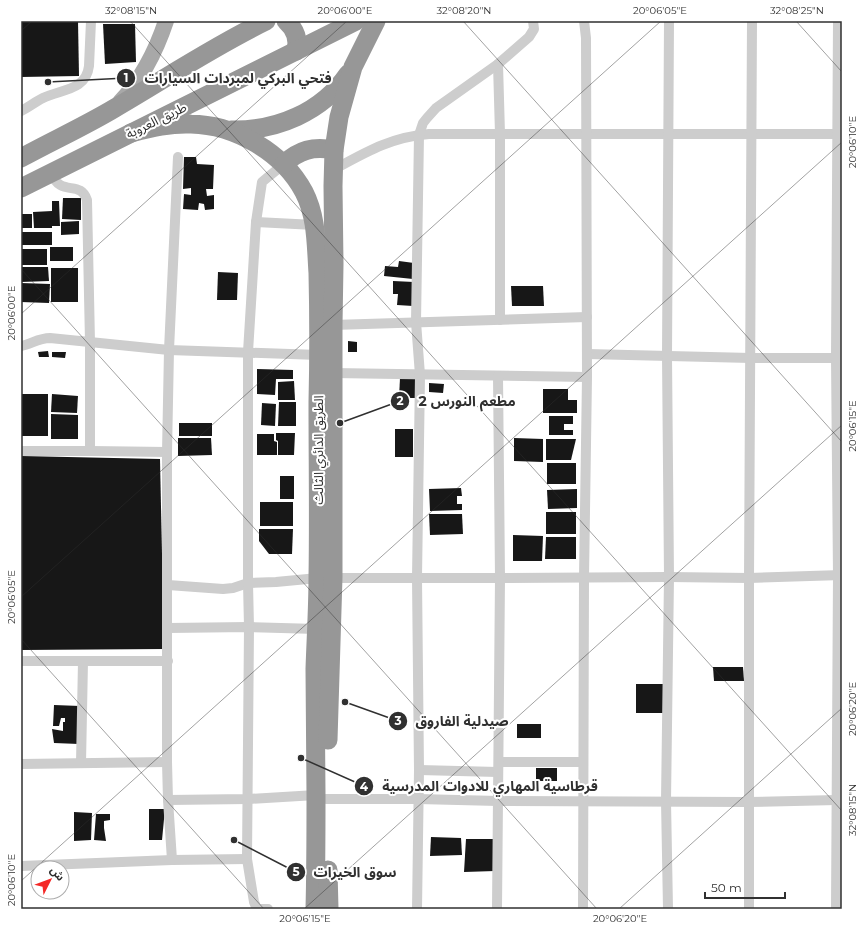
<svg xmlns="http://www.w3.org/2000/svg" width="863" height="930" viewBox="0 0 863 930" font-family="Montserrat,'Noto Sans Arabic',sans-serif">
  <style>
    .building { fill: #171717 }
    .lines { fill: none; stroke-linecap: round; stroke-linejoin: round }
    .street { stroke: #cdcdcd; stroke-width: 10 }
    .primary { stroke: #a8a8a8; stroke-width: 16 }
    .highway { stroke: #979797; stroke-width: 19 }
    .ticks { fill: none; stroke: #303030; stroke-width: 1; stroke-opacity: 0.45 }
    .labels { text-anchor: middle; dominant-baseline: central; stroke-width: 4; stroke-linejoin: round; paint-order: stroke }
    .street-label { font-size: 13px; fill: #303030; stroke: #fff }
    .leader { fill: none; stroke: #303030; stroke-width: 1.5 }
    .callout-dot { fill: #303030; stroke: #fff; stroke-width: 1.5 }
    .mark-label { font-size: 12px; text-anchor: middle; font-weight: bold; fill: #fff }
    .callout-label { font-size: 14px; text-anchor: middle; font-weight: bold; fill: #303030; stroke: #fff; stroke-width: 4; stroke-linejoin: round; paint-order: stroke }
    .neatline { fill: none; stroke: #303030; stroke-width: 1.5 }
    .ticks-label { font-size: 10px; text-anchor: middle; fill: #303030 }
  </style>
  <rect width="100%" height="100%" fill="#fff"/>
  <g class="building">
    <polygon points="21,21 78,21 79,76 21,77"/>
    <polygon points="103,24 135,24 136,62 105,64"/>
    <polygon points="184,157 196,157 197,164 214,165 213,189 206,189 207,196 214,195 214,209 205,210 204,204 199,203 198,210 183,209 184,194 191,195 191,188 183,189"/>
    <polygon points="63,198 81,198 81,220 62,219"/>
    <polygon points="52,201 59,201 60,226 52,226 52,228 34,228 33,212 52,211"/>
    <polygon points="21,214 32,214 32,228 22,228"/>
    <polygon points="79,221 79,234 61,235 61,222"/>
    <rect x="21" y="232" width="31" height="13"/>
    <rect x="50" y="247" width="23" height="14"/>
    <rect x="21" y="249" width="26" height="16"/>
    <polygon points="399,261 414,263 413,279 384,276 385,266 398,267"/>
    <polygon points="21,267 48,267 49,281 21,282"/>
    <rect x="51" y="268" width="27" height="34"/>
    <polygon points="218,272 238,273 237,300 217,300"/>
    <polygon points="393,281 414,282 413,306 397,305 398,294 393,294"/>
    <polygon points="21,283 50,284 49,303 21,302"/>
    <polygon points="511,286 543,286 544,306 512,306"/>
    <polygon points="348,341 357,342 357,352 348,352"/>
    <polygon points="48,351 49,357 39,357 38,352"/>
    <polygon points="52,352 66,352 65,358 52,357"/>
    <polygon points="257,369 293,370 293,379 276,379 275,395 257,394"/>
    <polygon points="400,378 416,378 415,398 399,398"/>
    <polygon points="294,381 295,400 278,400 278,382"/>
    <polygon points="429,383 444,384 443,393 429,392"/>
    <polygon points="543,389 568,389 568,400 577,400 577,413 543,413"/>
    <rect x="21" y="394" width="27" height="42"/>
    <polygon points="52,394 78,396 77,413 51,412"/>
    <polygon points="279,402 296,402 296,426 278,426"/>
    <polygon points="262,403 276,404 275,426 261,425"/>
    <polygon points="51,414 78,415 78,439 51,439"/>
    <polygon points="549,416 573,416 573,424 564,424 564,430 573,430 573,435 549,435"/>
    <rect x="179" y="423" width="33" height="13"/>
    <rect x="395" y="429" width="18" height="28"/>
    <polygon points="276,433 295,433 294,455 278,455 278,441 276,440"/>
    <polygon points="257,434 274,434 274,441 277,442 277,455 257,455"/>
    <polygon points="178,438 211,438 212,455 178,456"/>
    <polygon points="514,438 543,439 543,462 514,461"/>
    <polygon points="546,439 576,439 571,460 546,460"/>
    <polygon points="21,456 160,459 164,649 21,650"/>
    <rect x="547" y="463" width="29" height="21"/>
    <rect x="280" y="476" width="14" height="23"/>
    <polygon points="461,488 462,496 457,496 457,504 462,504 462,510 430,511 429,489"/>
    <polygon points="577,489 577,508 548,509 547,490"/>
    <rect x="260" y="502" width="33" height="24"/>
    <rect x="546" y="512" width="30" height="22"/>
    <polygon points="429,514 462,514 463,534 430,535"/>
    <polygon points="259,529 293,529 292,554 269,554 259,541"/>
    <polygon points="513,535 543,536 542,561 513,561"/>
    <polygon points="546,537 576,537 576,559 545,559"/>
    <polygon points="713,667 743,667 744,681 714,681"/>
    <rect x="636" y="684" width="28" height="29"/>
    <polygon points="54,705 80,706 79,744 54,743 52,729 63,731 63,722 65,722 65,718 61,718 59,726 53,726"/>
    <rect x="517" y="724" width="24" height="14"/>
    <rect x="536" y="768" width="21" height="13"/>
    <polygon points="149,809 165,809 162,840 149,840"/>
    <polygon points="74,812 92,813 91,840 74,841"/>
    <polygon points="96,814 110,814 110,820 104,821 104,828 106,841 94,840"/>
    <polygon points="431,837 461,838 462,855 430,856"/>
    <polygon points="466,839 494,839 495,871 464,872"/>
  </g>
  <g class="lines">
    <g class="street">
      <polyline points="498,64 500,134 500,320"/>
      <path d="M21,111C29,107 35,102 43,98C61,89 86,91 89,66L91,21"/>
      <path d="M333,170C366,152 391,137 429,134H842"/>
      <path d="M51,173C61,198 80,179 87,200L90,342V451"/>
      <polyline points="256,222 315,225"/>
      <polyline points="333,325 587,317"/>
      <path d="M21,346C31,344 39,338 50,338L169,350L319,355"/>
      <polyline points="587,354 751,358 842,358"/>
      <polyline points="333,373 587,377"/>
      <polyline points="21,451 90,451 167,452"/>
      <polyline points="168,585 223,589 233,588 248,583 276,582 318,578 500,578 669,577 749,578 842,575"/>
      <polyline points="168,628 249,627 317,629"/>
      <polyline points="21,661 168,661"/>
      <polyline points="499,762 583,762"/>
      <polyline points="81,763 83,661"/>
      <polyline points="21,764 167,762"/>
      <polyline points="419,770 498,772"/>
      <polyline points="326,799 418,799 498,801 748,802 837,800"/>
      <polyline points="168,800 248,799 316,795"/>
      <polyline points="172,860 168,800 167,762 167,452 169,350 178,157"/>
      <polyline points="21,866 172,860 247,859"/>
      <polyline points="256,909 268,909"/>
      <polyline points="257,909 254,902 247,859 249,627 248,583 248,352 256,222 262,182 268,177 284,164"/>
      <polyline points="417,909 419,770 417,578 420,375 416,322 419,135 423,123 427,118 436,108 498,64 529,37 534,29 533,21"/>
      <polyline points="497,909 500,578 498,376"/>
      <polyline points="583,909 584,578 587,377 586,38 584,21"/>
      <polyline points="668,909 666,801 669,577 667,356 669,21"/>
      <polyline points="749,909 749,578 752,21"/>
      <polyline points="836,909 838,575 836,358 838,21"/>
    </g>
    <path class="primary" d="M120,102C142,79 156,51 166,21"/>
    <g class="highway">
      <path d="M286,21C295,29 299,39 296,51"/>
      <path d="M231,130C277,131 322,112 348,74"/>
      <path d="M131,133C151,128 171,123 191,124C235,125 283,152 304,192C317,217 316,245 318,273C319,316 319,359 318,402C318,460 319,519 318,577C318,608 316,638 315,669C315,711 316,752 316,794C316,832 316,871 315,909"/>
      <path d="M21,158C52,141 85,126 115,108C165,79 214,46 266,21"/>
      <path d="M284,164C299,150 313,146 334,150"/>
      <polyline points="21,188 356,21"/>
      <polyline points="328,740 333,577 333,325 334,264 333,186 334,150 339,117 353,67 376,21"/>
      <polyline points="328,870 329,909"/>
    </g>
  </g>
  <path class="ticks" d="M130,21L842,811M463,21L842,442M796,21L842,72M21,31L32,21M21,269L597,909M21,314L347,21M21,597L661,21M21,639L264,909M21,881L842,142M304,909L842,425M619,909L842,708"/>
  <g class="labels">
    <g class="street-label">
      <text transform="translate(156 120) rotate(-26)">طريق العروبة</text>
      <text transform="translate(318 450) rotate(-90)">الطريق الدائري الثالث</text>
    </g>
  </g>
  <path class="leader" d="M48 82L126 78M340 423L400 401M345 702L398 721M301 758L364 786M234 840L296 872"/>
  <g class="callout-dot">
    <circle cx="48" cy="82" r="4"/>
    <circle cx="340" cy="423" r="4"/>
    <circle cx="345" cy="702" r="4"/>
    <circle cx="301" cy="758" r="4"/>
    <circle cx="234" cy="840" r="4"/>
    <circle cx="126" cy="78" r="10"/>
    <circle cx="400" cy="401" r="10"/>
    <circle cx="398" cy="721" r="10"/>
    <circle cx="364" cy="786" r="10"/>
    <circle cx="296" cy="872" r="10"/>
  </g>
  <g class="mark-label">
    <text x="126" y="82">1</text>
    <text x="400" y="405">2</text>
    <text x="398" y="725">3</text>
    <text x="364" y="791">4</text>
    <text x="296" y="876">5</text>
  </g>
  <g class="callout-label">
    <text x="238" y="83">فتحي البركي لمبردات السيارات</text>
    <text x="467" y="406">مطعم النورس 2</text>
    <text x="462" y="726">صيدلية الفاروق</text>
    <text x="490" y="791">قرطاسية المهاري للادوات المدرسية</text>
    <text x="355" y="877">سوق الخيرات</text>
  </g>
  <rect width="863" height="930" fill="none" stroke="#ffffff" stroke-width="44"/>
  <g transform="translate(50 880) rotate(48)"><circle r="19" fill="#ffffff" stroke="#acacac"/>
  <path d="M0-3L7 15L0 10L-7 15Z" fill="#f42826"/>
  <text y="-6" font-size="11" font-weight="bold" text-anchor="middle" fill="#303030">ش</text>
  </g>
  <path d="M705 892v6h80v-6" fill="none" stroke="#303030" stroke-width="2"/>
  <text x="711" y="892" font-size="12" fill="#303030" stroke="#ffffff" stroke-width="3" paint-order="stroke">50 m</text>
  <rect x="22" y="22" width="819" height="886" class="neatline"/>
  <g class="ticks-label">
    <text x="131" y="14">32°08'15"N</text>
    <text x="345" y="14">20°06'00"E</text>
    <text x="464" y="14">32°08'20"N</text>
    <text x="660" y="14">20°06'05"E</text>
    <text x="797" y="14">32°08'25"N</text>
    <text transform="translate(852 142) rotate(-90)" y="4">20°06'10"E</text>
    <text transform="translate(11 313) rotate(-90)" y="4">20°06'00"E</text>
    <text transform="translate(852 426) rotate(-90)" y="4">20°06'15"E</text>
    <text transform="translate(11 597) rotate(-90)" y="4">20°06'05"E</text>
    <text transform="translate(852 709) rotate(-90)" y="4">20°06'20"E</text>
    <text transform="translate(852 810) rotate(-90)" y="4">32°08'15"N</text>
    <text transform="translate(11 880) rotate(-90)" y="4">20°06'10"E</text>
    <text x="305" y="922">20°06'15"E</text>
    <text x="620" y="922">20°06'20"E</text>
  </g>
</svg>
